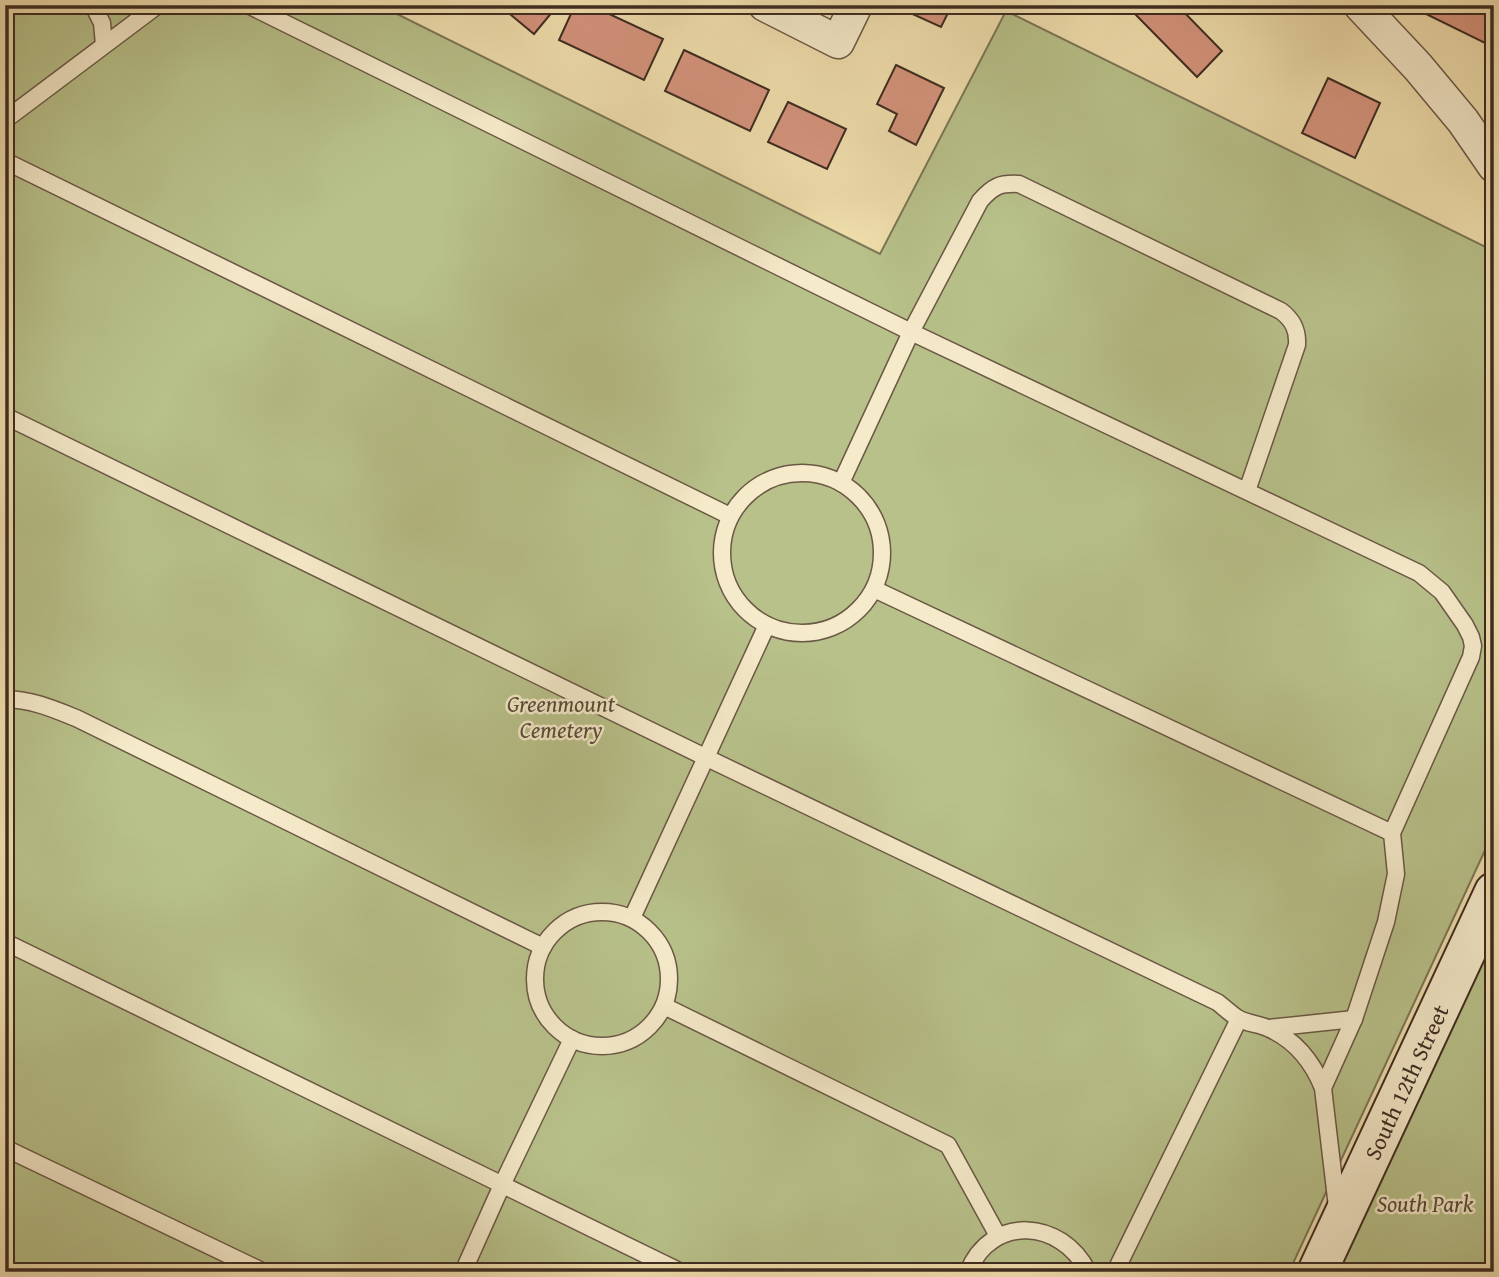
<svg xmlns="http://www.w3.org/2000/svg" width="1499" height="1277" viewBox="0 0 1499 1277" font-family="'Gentium Book Plus',serif">
  <style>
    .green { fill: #b8c18a; stroke: #7b7656; stroke-width: 2 }
    .building { fill: #d4947d; stroke: #3e2c22; stroke-width: 2 }
    .lines { fill: none; stroke-linecap: round; stroke-linejoin: round }
    .lane-casing { stroke: #6a5845; stroke-width: 19 }
    .street-casing { stroke: #6a5845; stroke-width: 35 }
    .secondary-casing { stroke: #3e2c22; stroke-width: 42 }
    .lane { stroke: #f5eaca; stroke-width: 16 }
    .street { stroke: #f5eaca; stroke-width: 32 }
    .secondary { stroke: #f5eaca; stroke-width: 38 }
    .labels { text-anchor: middle; dominant-baseline: central; stroke-width: 5; stroke-linejoin: round; paint-order: stroke }
    .park-label { font-size: 23px; font-style: italic; fill: #564a37; stroke: #f5eaca }
    .street-label { font-size: 23px; fill: #3e2c22; stroke: #f5eaca }
  </style>
  <rect width="100%" height="100%" fill="#f0dead"/>
  <filter id="stains"><feTurbulence type="fractalNoise" baseFrequency=".00286" numOctaves="4"/><feColorMatrix values="0 0 0 0 .2 0 0 0 0 .09 0 0 0 0 .02 0 0 0 .5 -.17"/></filter>
  <radialGradient id="worn" r=".72"><stop offset=".6" stop-color="#630" stop-opacity="0"/><stop offset="1" stop-color="#630" stop-opacity=".3"/></radialGradient>
  <g class="green">
    <polygon points="5,5 379,5 880,254 1006,11 1494,251 1494,831 1289,1272 5,1272"/>
    <polygon points="1494,892 1494,1272 1317,1272"/>
  </g>
  <g class="building">
    <polygon points="499,5 558,5 534,34"/>
    <polygon points="575,5 590,5 663,39 644,80 559,40"/>
    <polygon points="911,5 952,5 941,27 908,12"/>
    <polygon points="1142,5 1177,5 1222,51 1197,77 1134,13"/>
    <polygon points="1423,5 1494,5 1494,30 1487,44 1420,11"/>
    <polygon points="684,50 769,90 750,131 665,91"/>
    <polygon points="896,65 944,88 916,145 889,131 897,114 877,104"/>
    <polygon points="1328,78 1380,103 1355,158 1302,133"/>
    <polygon points="788,102 846,129 827,169 768,142"/>
  </g>
  <g class="lines">
    <defs>
      <g id="lane">
        <polyline points="93,5 102,23 104,45"/>
        <polyline points="248,5 911,332 1419,573 1442,592 1465,625 1471,637 1473,646 1471,657 1392,833 1396,874 1386,922 1354,1019 1323,1088"/>
        <polyline points="5,120 158,5"/>
        <polyline points="5,161 730,516"/>
        <path d="M5,416L707,758L1217,1002C1224,1007 1232,1015 1239,1019C1249,1024 1261,1024 1270,1029C1296,1041 1313,1063 1323,1088L1337,1207"/>
        <circle cx="802" cy="553" r="80"/>
        <path d="M841,483L911,332L980,201C993,186 1000,183 1019,184L1281,311C1293,320 1298,330 1297,345L1247,491"/>
        <polyline points="874,589 1392,833"/>
        <path d="M5,699C33,700 51,708 76,718L543,947"/>
        <circle cx="602" cy="979" r="67"/>
        <polyline points="632,918 767,625"/>
        <polyline points="5,942 681,1272"/>
        <polyline points="664,1006 948,1145 998,1236"/>
        <polyline points="1269,1028 1354,1019"/>
        <polyline points="5,1148 264,1272"/>
        <polyline points="463,1272 502,1185 572,1039"/>
        <path d="M968,1272C991,1214 1062,1219 1088,1272"/>
        <polyline points="1115,1272 1239,1019"/>
      </g>
      <g id="street">
        <polyline points="765,5 838,42 856,5"/>
        <polyline points="1360,5 1418,67 1463,121 1494,166"/>
      </g>
      <polyline id="secondary" points="1317,1272 1494,892"/>
    </defs>
    <use href="#lane" class="lane-casing"/>
    <use href="#street" class="street-casing"/>
    <use href="#secondary" class="secondary-casing"/>
    <use href="#lane" class="lane"/>
    <use href="#street" class="street"/>
    <use href="#secondary" class="secondary"/>
  </g>
  <g class="labels">
    <g class="park-label">
      <text x="561" y="703">Greenmount<tspan x="561" dy="26">Cemetery</tspan></text>
      <text x="1425" y="1203">South Park</text>
    </g>
    <g class="street-label">
      <text transform="translate(1406 1082) rotate(-65)">South 12th Street</text>
    </g>
  </g>
  <rect width="1499" height="1277" fill="none" stroke="#f0dead" stroke-width="28"/>
  <rect x="7" y="7" width="1485" height="1263" fill="none" stroke="#3e2c22" stroke-width="3.5"/>
  <rect x="14" y="14" width="1471" height="1249" fill="none" stroke="#3e2c22" stroke-width="2"/>
  <rect width="100%" height="100%" filter="url(#stains)"/>
  <rect width="100%" height="100%" fill="url(#worn)"/>
</svg>
